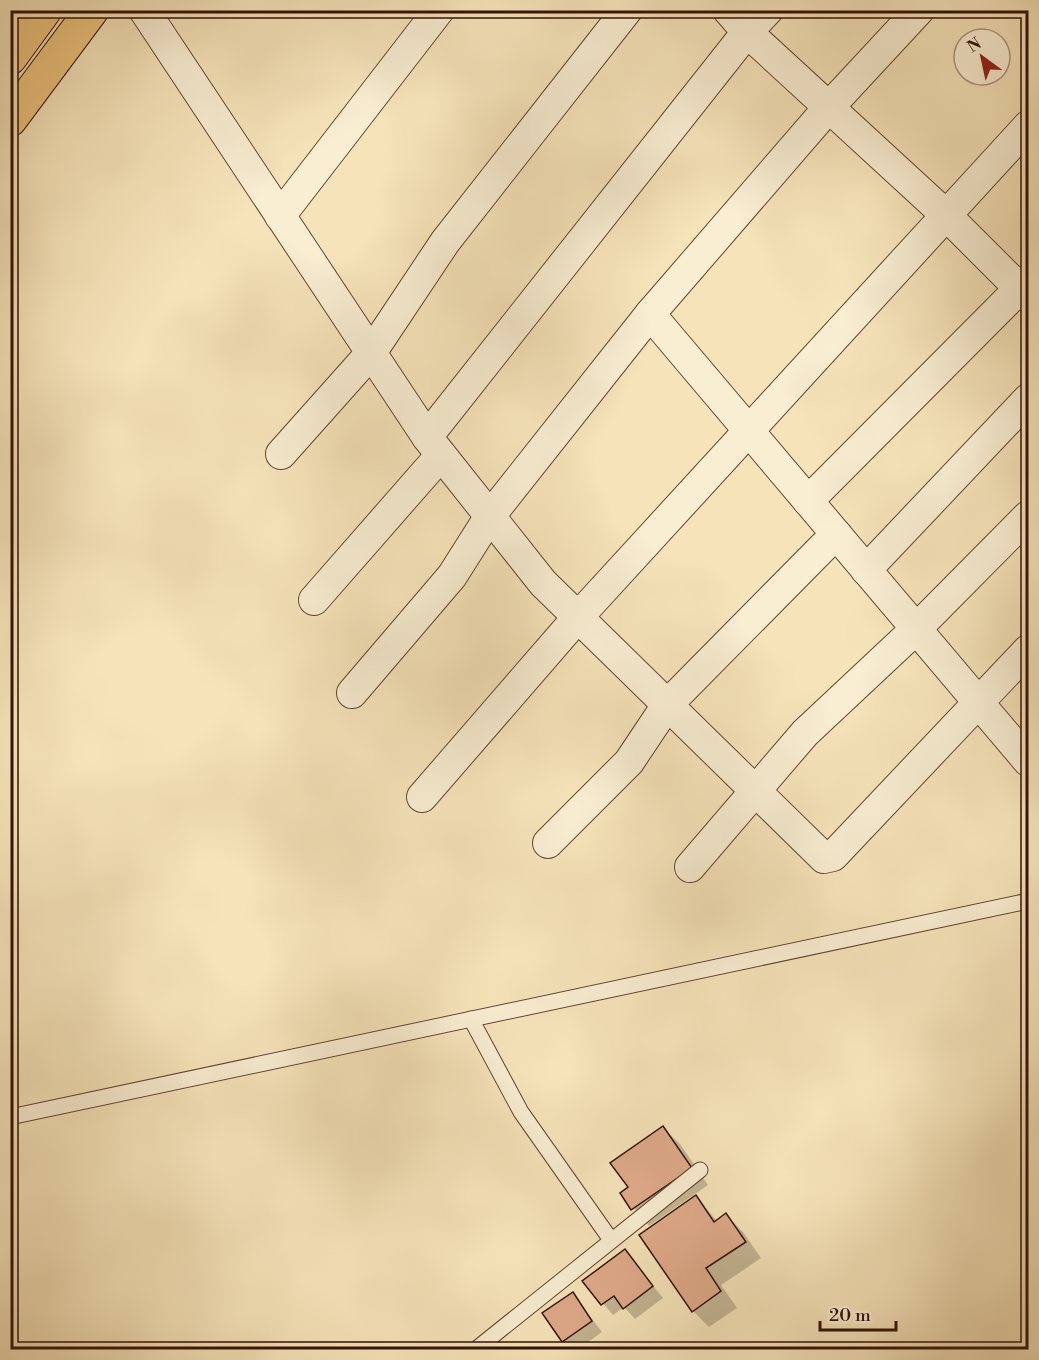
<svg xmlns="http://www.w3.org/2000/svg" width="1039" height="1360" viewBox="0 0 1039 1360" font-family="'Libre Bodoni',serif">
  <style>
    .shadow { fill: #0003 }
    .building { fill: #dfaa8b; stroke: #311205; stroke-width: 1.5 }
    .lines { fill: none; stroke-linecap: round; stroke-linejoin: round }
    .service-casing { stroke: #624632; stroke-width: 17 }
    .minor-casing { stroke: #624632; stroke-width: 32 }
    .primary-casing { stroke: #311205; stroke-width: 35 }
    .service { stroke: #f9edd2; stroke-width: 15 }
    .minor { stroke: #f9edd2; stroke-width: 30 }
    .primary { stroke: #ebc27d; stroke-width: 33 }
  </style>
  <rect width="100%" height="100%" fill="#f6e3ba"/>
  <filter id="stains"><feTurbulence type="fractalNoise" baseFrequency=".00333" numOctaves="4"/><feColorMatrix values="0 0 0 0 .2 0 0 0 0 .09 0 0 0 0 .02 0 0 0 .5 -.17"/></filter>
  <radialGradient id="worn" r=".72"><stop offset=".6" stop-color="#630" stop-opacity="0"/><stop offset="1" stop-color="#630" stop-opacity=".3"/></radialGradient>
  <g class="shadow">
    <polygon points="663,1128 680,1144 708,1185 649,1226 622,1194 630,1188"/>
    <polygon points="696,1197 717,1221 726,1215 743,1232 761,1258 721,1285 737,1308 709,1327 693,1311"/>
    <polygon points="625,1251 663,1298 635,1319 624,1307 613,1315 584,1281"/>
    <polygon points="573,1294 602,1332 577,1350 572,1350 563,1341"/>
  </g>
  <g class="building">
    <polygon points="663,1126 692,1168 631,1210 620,1193 628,1187 610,1163"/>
    <polygon points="696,1195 714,1222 726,1213 746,1242 706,1268 721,1291 692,1312 639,1235"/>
    <polygon points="625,1249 653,1286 623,1309 614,1296 601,1305 582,1281"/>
    <polygon points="573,1292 592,1321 562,1342 542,1313"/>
  </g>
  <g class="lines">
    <defs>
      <g id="service">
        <polyline points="471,1019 521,1112 611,1240"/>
        <polyline points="10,1117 1028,901"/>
        <polyline points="475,1350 700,1170"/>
      </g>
      <g id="minor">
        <polyline points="144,10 427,437 543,583 824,858 833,856 1028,650"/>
        <polyline points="728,10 747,32 946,215 1028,297"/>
        <polyline points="280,216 439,10"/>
        <polyline points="650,314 1028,761"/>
        <polyline points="427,437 747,32 768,10"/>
        <polyline points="281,454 371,353 445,242 627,10"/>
        <polyline points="808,501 1028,280"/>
        <polyline points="866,570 1028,399"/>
        <polyline points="314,600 441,455"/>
        <polyline points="352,693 452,576 490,516 650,314 829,107 919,10"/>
        <polyline points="422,797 578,617 1028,126"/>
        <polyline points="548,843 629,762 667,705 836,534"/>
        <polyline points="690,867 805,733 916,629 1028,516"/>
      </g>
      <g id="primary">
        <polyline points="10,58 45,10"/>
        <polyline points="10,120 92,10"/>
      </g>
    </defs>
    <use href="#service" class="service-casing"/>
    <use href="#minor" class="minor-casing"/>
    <use href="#primary" class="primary-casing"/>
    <use href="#service" class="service"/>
    <use href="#minor" class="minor"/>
    <use href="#primary" class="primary"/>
  </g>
  <rect width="1039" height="1360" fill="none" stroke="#f6e3ba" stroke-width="36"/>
  <rect x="12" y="12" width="1015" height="1336" fill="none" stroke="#311205" stroke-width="3"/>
  <rect x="18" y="18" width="1003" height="1324" fill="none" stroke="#311205" stroke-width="1.5"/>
  <g transform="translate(982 57) rotate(327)"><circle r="28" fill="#f9edd2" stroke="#a99580" stroke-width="1.5"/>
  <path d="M0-4.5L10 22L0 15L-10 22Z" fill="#8f2418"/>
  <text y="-9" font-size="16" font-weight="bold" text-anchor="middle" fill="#311205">N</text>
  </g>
  <path d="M820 1321v9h76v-9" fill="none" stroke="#311205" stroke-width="3"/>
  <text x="829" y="1321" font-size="18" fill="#311205" stroke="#f9edd2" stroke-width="4.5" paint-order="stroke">20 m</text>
  <rect width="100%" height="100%" filter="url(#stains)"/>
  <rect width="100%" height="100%" fill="url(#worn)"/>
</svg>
